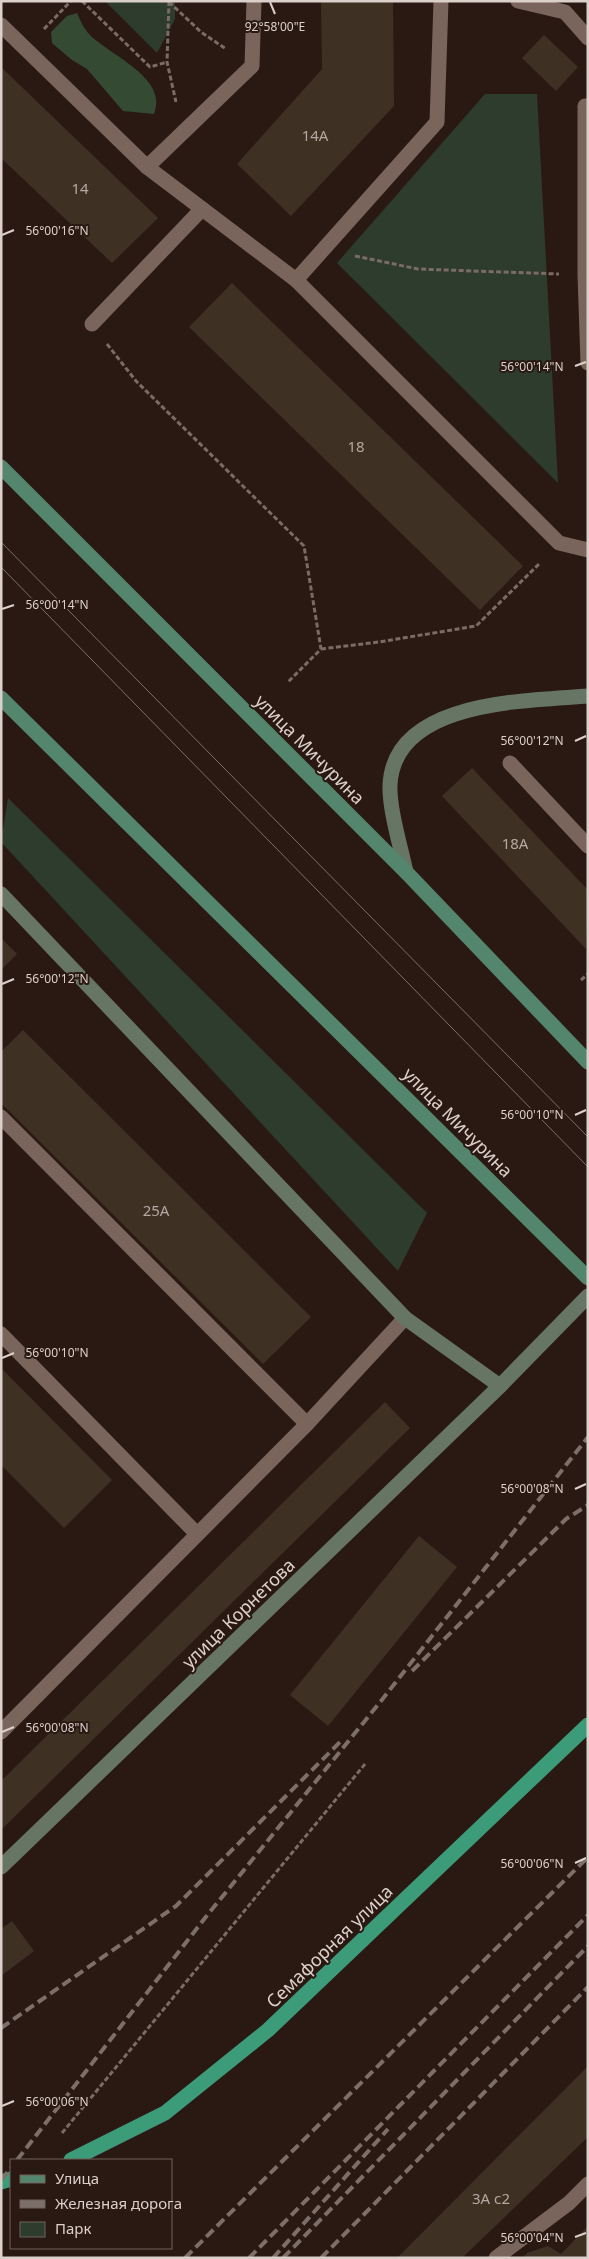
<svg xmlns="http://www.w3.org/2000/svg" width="589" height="2259" viewBox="0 0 589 2259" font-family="'Noto Sans',sans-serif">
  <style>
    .green { fill: #2d3c2d }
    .forest { fill: #344a33 }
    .building { fill: #3f3024 }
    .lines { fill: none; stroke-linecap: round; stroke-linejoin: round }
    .path { stroke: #7a6b65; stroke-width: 3; stroke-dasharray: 5 2.5; stroke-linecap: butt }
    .lane { stroke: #79655c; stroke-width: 15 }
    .secondary { stroke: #677565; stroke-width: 15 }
    .primary { stroke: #54856d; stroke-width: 15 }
    .highway { stroke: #3c9b79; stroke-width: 15 }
    .tram { stroke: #7c6e68; stroke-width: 1 }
    .rail { stroke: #7c6e68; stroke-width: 4; stroke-dasharray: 10 5; stroke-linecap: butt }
    .ticks { fill: none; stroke: #dcd0cb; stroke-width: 2 }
    .labels { text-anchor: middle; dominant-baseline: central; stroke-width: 4; stroke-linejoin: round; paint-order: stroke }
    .number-label { font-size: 15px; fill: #b5a8a1 }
    .street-label { font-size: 18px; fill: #dcd0cb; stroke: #2a1912 }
    .ticks-label { font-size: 12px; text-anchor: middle; fill: #dcd0cb; stroke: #2a1912; stroke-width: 4; stroke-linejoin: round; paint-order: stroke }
  </style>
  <rect width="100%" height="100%" fill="#2a1912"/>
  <g class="green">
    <polygon points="105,1 175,1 175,19 157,53"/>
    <polygon points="485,94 537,94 558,483 337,263"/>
    <polygon points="8,798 427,1213 398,1271 1,842"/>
  </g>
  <path class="forest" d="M77,13C80,20 83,27 88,33C108,55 169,77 154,114L123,111L87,69L72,60L52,43L51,32L67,16Z"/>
  <g class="building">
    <polygon points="321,1 393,1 394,106 291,216 237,164 322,69"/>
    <polygon points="544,35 578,67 556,91 522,58"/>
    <polygon points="1,67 158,218 112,263 1,158"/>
    <polygon points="232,283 523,566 480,610 189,327"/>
    <polygon points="472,768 588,890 586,949 442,796"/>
    <polygon points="1,938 17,954 1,970"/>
    <polygon points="23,1030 311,1317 263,1364 1,1103 1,1052"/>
    <polygon points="1,1368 112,1480 64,1528 1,1465"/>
    <polygon points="385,1402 410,1428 1,1830 1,1781"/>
    <polygon points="419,1536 457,1567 328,1726 290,1695"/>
    <polygon points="12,1921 34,1951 1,1976 1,1929"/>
    <polygon points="588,2066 588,2137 462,2258 397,2258"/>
    <polygon points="588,2226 588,2258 522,2258 527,2253 548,2246 561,2254"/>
  </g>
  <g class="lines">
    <g class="path">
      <polyline points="82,1 150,67 167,62"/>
      <polyline points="169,1 167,62 176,102"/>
      <polyline points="169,2 201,32 226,49"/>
      <polyline points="44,29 71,1"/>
      <polyline points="355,256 418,269 559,274"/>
      <polyline points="107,344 136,381 304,546 321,649 287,683"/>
      <polyline points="321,649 379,642 476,626 540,563"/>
      <polyline points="581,980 588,974"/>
      <polyline points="62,2133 365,1764"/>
    </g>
    <g class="lane">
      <polyline points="518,1 565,12 588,38"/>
      <polyline points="1,25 147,167 252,66 254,1"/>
      <polyline points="588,106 585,106 585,275 588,363"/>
      <polyline points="147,167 296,280 437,122 441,1"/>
      <polyline points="296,280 559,543 588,550"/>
      <polyline points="92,324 202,209"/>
      <polyline points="510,763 588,846"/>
      <polyline points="1,1117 307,1424"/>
      <polyline points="1,1334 197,1534"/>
      <polyline points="1,1732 307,1424 405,1318"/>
      <polyline points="496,2258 569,2203 588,2184"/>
    </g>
    <g class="secondary">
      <path d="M406,872C401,848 389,809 390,785C394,700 526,701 588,696"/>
      <polyline points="1,894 405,1318 500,1386"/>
      <polyline points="1,1867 500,1386 588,1296"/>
    </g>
    <g class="primary">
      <polyline points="1,467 406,872 588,1062"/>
      <polyline points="1,698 588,1278"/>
    </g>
    <g class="highway">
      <polyline points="71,2160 165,2113 268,2030 588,1725"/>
      <polyline points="1,2182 11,2179"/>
    </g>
    <g class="tram">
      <polyline points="1,542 588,1137"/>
      <polyline points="1,567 588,1167"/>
    </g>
    <g class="rail">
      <polyline points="412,1671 566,1519 588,1505"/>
      <polyline points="1,2028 176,1906 341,1741"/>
      <polyline points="17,2160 205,1918 381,1701 588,1437"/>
      <polyline points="1,2180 11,2168"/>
      <polyline points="185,2258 588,1857"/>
      <polyline points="249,2258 588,1915"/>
      <polyline points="273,2258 388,2129"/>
      <polyline points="283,2258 588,1946"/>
      <polyline points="321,2258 588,1987"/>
    </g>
  </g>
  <path class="ticks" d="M270,2L275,14M2,235L14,230M575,366L586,362M2,609L14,605M575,741L586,736M2,984L14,979M575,1115L586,1110M2,1358L14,1353M575,1489L586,1484M2,1732L14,1727M575,1863L586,1858M2,2106L14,2101M575,2237L586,2233"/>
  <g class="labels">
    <g class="number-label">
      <text x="315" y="135">14А</text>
      <text x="80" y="188">14</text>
      <text x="356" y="446">18</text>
      <text x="515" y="843">18А</text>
      <text x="156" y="1210">25А</text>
      <text x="491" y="2198">3А с2</text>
    </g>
    <g class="street-label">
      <text transform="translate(310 749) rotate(45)">улица Мичурина</text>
      <text transform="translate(458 1122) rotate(45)">улица Мичурина</text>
      <text transform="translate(238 1613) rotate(-44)">улица Корнетова</text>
      <text transform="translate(329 1946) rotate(-44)">Семафорная улица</text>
    </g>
  </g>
  <g class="ticks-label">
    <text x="275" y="31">92°58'00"E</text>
    <text x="57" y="235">56°00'16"N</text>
    <text x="532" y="371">56°00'14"N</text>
    <text x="57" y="609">56°00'14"N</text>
    <text x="532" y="745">56°00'12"N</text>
    <text x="57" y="983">56°00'12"N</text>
    <text x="532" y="1119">56°00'10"N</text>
    <text x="57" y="1357">56°00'10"N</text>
    <text x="532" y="1493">56°00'08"N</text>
    <text x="57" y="1732">56°00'08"N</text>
    <text x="532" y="1868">56°00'06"N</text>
    <text x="57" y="2106">56°00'06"N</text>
    <text x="532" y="2242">56°00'04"N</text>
  </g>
  <rect width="589" height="2259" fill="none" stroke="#dcd0cb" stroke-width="5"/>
  <rect x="10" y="2159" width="162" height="90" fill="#2a1912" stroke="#71625c"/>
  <rect x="20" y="2175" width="25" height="8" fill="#54856d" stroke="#71625c"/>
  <text x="55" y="2184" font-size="15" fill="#dcd0cb">Улица</text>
  <rect x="20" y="2200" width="25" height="8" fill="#7c6e68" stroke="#71625c"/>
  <text x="55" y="2209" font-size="15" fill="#dcd0cb">Железная дорога</text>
  <rect x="20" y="2222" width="25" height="15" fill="#2d3c2d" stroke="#71625c"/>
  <text x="55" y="2234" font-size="15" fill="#dcd0cb">Парк</text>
</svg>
